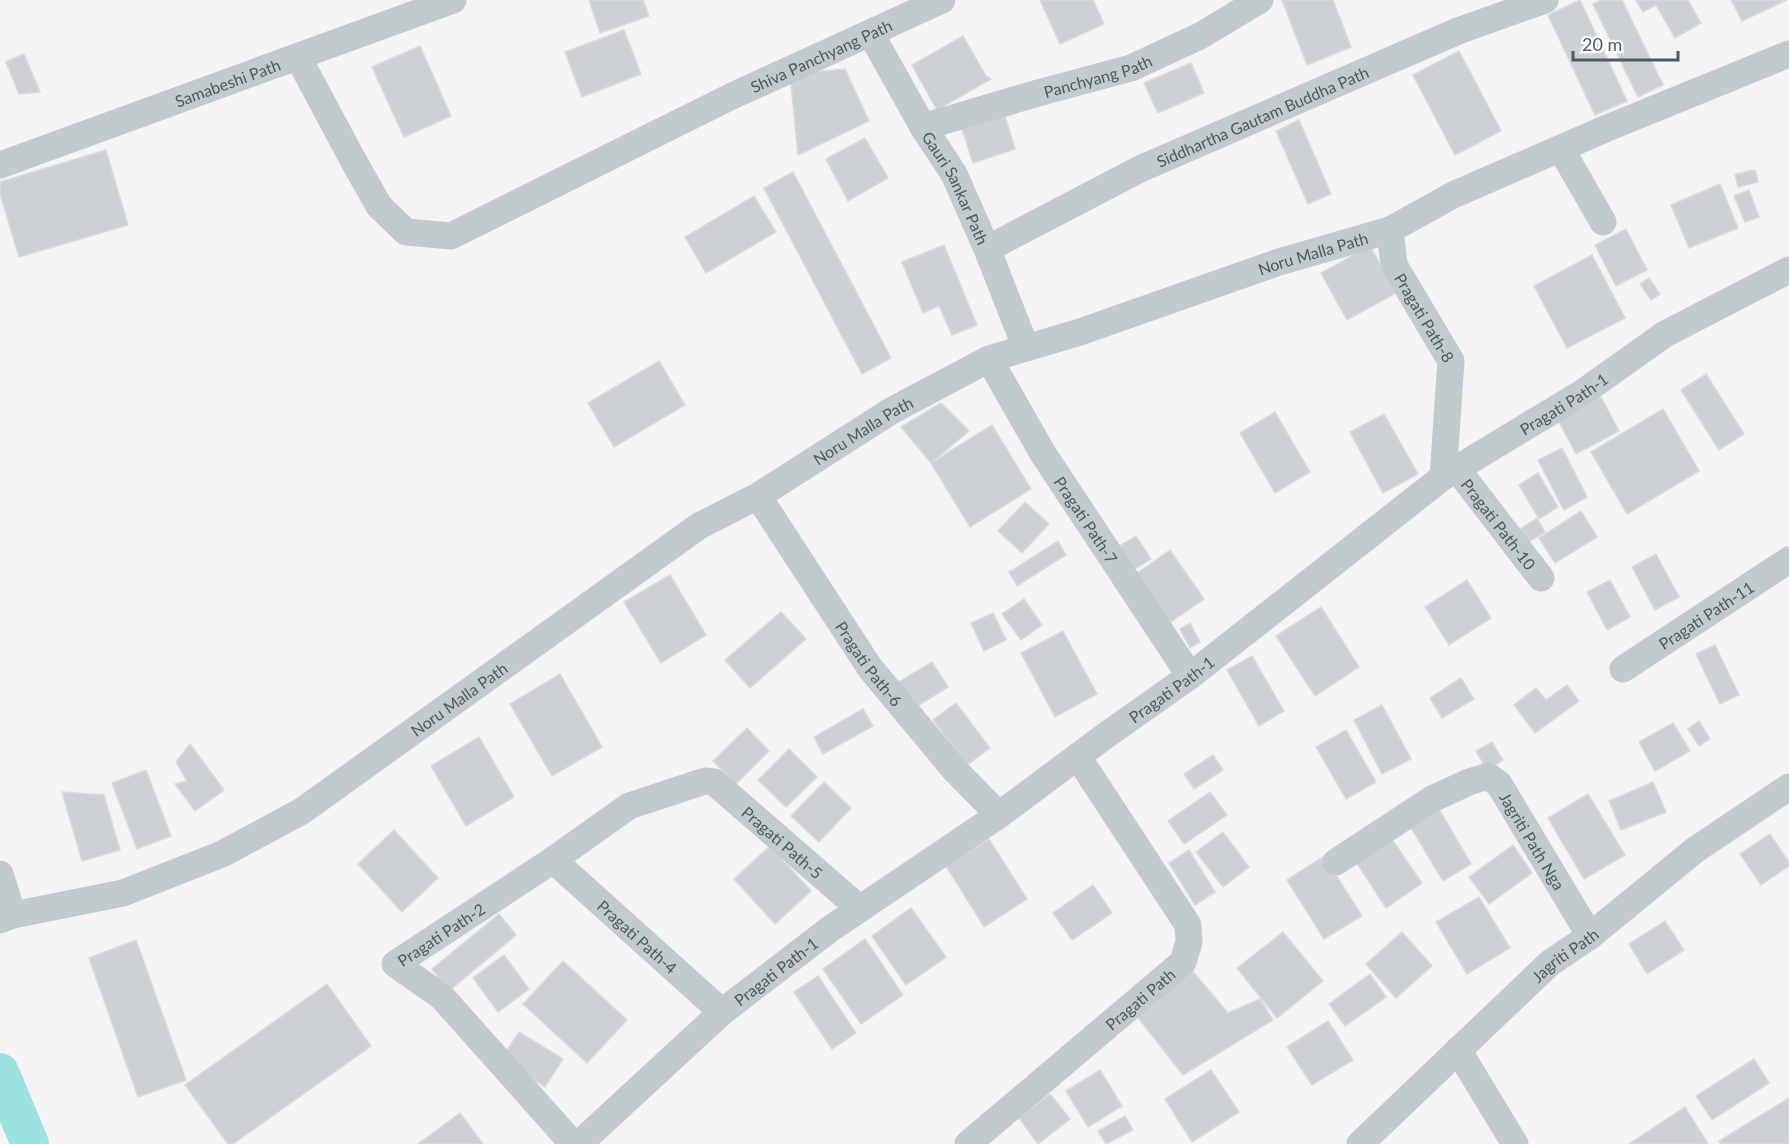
<svg xmlns="http://www.w3.org/2000/svg" width="1789" height="1144" viewBox="0 0 1789 1144" font-family="Lato,sans-serif">
  <style>
    .lines { fill: none; stroke-linecap: round; stroke-linejoin: round }
    .canal { stroke: #9ae3e1; stroke-width: 38 }
    .building { fill: #ced1d4; stroke: #d8dbdd; stroke-width: 1.5 }
    .street { stroke: #c1cacd; stroke-width: 27 }
    .labels { text-anchor: middle; dominant-baseline: central; stroke-width: 4.5; stroke-linejoin: round; paint-order: stroke }
    .street-label { font-size: 16px; fill: #4d5a5e; stroke: #fff }
  </style>
  <rect width="100%" height="100%" fill="#f5f3f4"/>
  <g class="lines">
    <polyline class="canal" points="0,1072 30,1144"/>
  </g>
  <g class="building">
    <polygon points="589,0 643,0 649,16 600,33"/>
    <polygon points="1040,0 1093,0 1104,24 1060,44"/>
    <polygon points="1282,0 1333,0 1351,47 1307,65"/>
    <polygon points="1580,0 1627,101 1595,115 1548,15"/>
    <polygon points="1601,0 1622,0 1663,85 1638,97 1593,4"/>
    <polygon points="1636,0 1688,0 1701,23 1675,38 1656,5 1643,12"/>
    <polygon points="1731,0 1787,0 1742,21"/>
    <polygon points="624,30 641,74 582,97 565,52"/>
    <polygon points="963,36 986,76 991,79 937,110 912,65"/>
    <polygon points="420,46 451,116 404,137 372,67"/>
    <polygon points="1459,51 1501,131 1455,155 1413,75"/>
    <polygon points="24,54 40,92 19,94 6,62"/>
    <polygon points="1191,63 1204,93 1158,113 1144,83"/>
    <polygon points="845,69 869,121 798,155 790,74"/>
    <polygon points="1003,109 1015,149 973,163 960,123"/>
    <polygon points="1299,120 1331,194 1308,204 1276,131"/>
    <polygon points="865,138 888,178 848,201 826,159"/>
    <polygon points="106,150 128,225 19,257 0,194 0,182"/>
    <polygon points="1755,170 1758,182 1738,187 1735,174"/>
    <polygon points="793,172 891,358 862,374 764,188"/>
    <polygon points="1720,184 1738,228 1689,248 1671,205"/>
    <polygon points="1749,190 1759,217 1745,222 1734,196"/>
    <polygon points="754,196 776,232 706,273 685,237"/>
    <polygon points="1626,229 1647,270 1616,286 1595,245"/>
    <polygon points="944,245 977,325 952,335 939,306 923,313 902,262"/>
    <polygon points="1370,246 1396,293 1347,320 1321,273"/>
    <polygon points="1592,255 1625,318 1567,348 1534,286"/>
    <polygon points="1649,278 1660,294 1651,300 1640,284"/>
    <polygon points="659,361 685,405 614,447 588,403"/>
    <polygon points="1706,374 1744,434 1719,450 1681,390"/>
    <polygon points="1601,397 1619,431 1576,454 1558,420"/>
    <polygon points="941,403 969,431 931,463 901,427"/>
    <polygon points="1663,409 1699,471 1627,514 1591,452"/>
    <polygon points="1275,412 1310,472 1275,493 1240,433"/>
    <polygon points="1384,414 1418,474 1383,493 1350,432"/>
    <polygon points="992,425 1031,489 970,527 931,463"/>
    <polygon points="1562,448 1587,497 1564,510 1538,460"/>
    <polygon points="1538,473 1558,507 1539,519 1519,485"/>
    <polygon points="1025,502 1049,524 1022,553 998,531"/>
    <polygon points="1581,511 1597,537 1555,563 1539,538"/>
    <polygon points="1537,518 1545,532 1527,543 1519,530"/>
    <polygon points="1136,536 1151,559 1130,572 1116,548"/>
    <polygon points="1058,541 1066,555 1017,586 1009,572"/>
    <polygon points="1170,550 1204,599 1169,623 1136,574"/>
    <polygon points="1656,554 1679,597 1655,610 1632,567"/>
    <polygon points="670,575 706,635 661,663 624,602"/>
    <polygon points="1467,580 1491,618 1449,645 1425,607"/>
    <polygon points="1610,580 1630,617 1607,630 1587,592"/>
    <polygon points="1024,599 1042,625 1021,640 1002,614"/>
    <polygon points="1321,607 1359,667 1315,696 1276,636"/>
    <polygon points="781,612 806,639 750,688 725,660"/>
    <polygon points="993,613 1006,640 984,651 971,623"/>
    <polygon points="1190,623 1200,642 1190,648 1180,629"/>
    <polygon points="1063,631 1097,694 1055,717 1021,653"/>
    <polygon points="1715,645 1739,695 1720,704 1696,654"/>
    <polygon points="1252,656 1284,711 1259,726 1227,670"/>
    <polygon points="932,662 948,687 913,709 897,683"/>
    <polygon points="560,674 602,747 552,776 510,704"/>
    <polygon points="1461,678 1474,699 1442,718 1430,698"/>
    <polygon points="1567,685 1579,701 1535,733 1514,705 1536,688 1546,700"/>
    <polygon points="956,703 990,748 967,765 933,720"/>
    <polygon points="1382,705 1411,759 1382,774 1354,720"/>
    <polygon points="863,709 873,726 823,754 814,737"/>
    <polygon points="1699,721 1710,739 1699,746 1688,729"/>
    <polygon points="1673,723 1690,751 1655,771 1639,742"/>
    <polygon points="747,728 769,751 736,784 713,761"/>
    <polygon points="1346,730 1376,782 1346,799 1316,747"/>
    <polygon points="479,737 514,797 466,826 431,766"/>
    <polygon points="1492,742 1503,760 1487,770 1476,751"/>
    <polygon points="190,744 224,790 195,811 175,784 187,781 176,762"/>
    <polygon points="789,749 817,777 786,807 758,780"/>
    <polygon points="1213,755 1223,770 1194,789 1184,774"/>
    <polygon points="146,770 171,836 137,849 112,783"/>
    <polygon points="824,782 851,808 819,842 791,816"/>
    <polygon points="1653,782 1666,812 1621,830 1609,801"/>
    <polygon points="62,792 104,795 120,850 82,861"/>
    <polygon points="1210,792 1227,815 1184,844 1168,821"/>
    <polygon points="1588,794 1625,855 1584,879 1548,818"/>
    <polygon points="1439,809 1471,864 1443,881 1410,826"/>
    <polygon points="394,830 438,878 402,912 358,864"/>
    <polygon points="1223,832 1249,867 1223,887 1196,852"/>
    <polygon points="1770,834 1789,862 1789,866 1761,885 1740,854"/>
    <polygon points="1391,838 1422,883 1386,908 1356,862"/>
    <polygon points="989,839 1027,899 984,927 946,866"/>
    <polygon points="1513,845 1532,873 1489,904 1469,877"/>
    <polygon points="770,846 811,891 775,924 734,879"/>
    <polygon points="1189,850 1215,892 1195,905 1169,863"/>
    <polygon points="1324,856 1362,916 1324,939 1287,880"/>
    <polygon points="1093,885 1112,913 1072,940 1053,913"/>
    <polygon points="1479,897 1510,948 1467,974 1436,922"/>
    <polygon points="911,908 946,957 906,985 872,936"/>
    <polygon points="499,914 516,935 449,991 432,969"/>
    <polygon points="1665,921 1684,950 1647,974 1629,944"/>
    <polygon points="1283,932 1323,981 1277,1018 1237,968"/>
    <polygon points="1402,932 1432,966 1396,998 1366,964"/>
    <polygon points="865,939 903,995 861,1024 823,969"/>
    <polygon points="136,940 186,1080 138,1097 89,958"/>
    <polygon points="504,955 529,989 498,1012 473,978"/>
    <polygon points="563,961 627,1020 587,1063 523,1004"/>
    <polygon points="1190,968 1228,1013 1260,999 1273,1020 1183,1075 1136,1015"/>
    <polygon points="1370,974 1386,997 1345,1026 1329,1004"/>
    <polygon points="818,976 856,1033 832,1049 794,992"/>
    <polygon points="327,984 371,1046 233,1144 228,1144 185,1085"/>
    <polygon points="1328,1021 1353,1060 1312,1085 1287,1047"/>
    <polygon points="519,1032 563,1059 545,1087 501,1059"/>
    <polygon points="1754,1059 1769,1083 1712,1120 1696,1096"/>
    <polygon points="1100,1070 1122,1106 1088,1127 1066,1091"/>
    <polygon points="1211,1070 1239,1112 1192,1142 1165,1099"/>
    <polygon points="1050,1094 1070,1119 1038,1144 1019,1118"/>
    <polygon points="1789,1098 1789,1144 1721,1144 1719,1141"/>
    <polygon points="1685,1107 1708,1144 1629,1144"/>
    <polygon points="460,1113 483,1144 418,1144"/>
    <polygon points="1125,1116 1133,1130 1106,1144 1098,1131"/>
  </g>
  <g class="lines">
    <g class="street">
      <path id="s1" d="M871,34L923,127L954,174L987,249L1026,348"/>
      <path id="s2" d="M298,57L353,160L379,206L406,232L451,236L732,96L942,0"/>
      <path id="s3" d="M923,127L1038,93L1131,68L1200,36L1260,0"/>
      <polyline points="1561,149 1603,222"/>
      <path id="s4" d="M0,165L453,0"/>
      <path id="s5" d="M1390,230L1394,265L1451,361L1443,477"/>
      <path id="s6" d="M987,249L1140,169L1458,31L1545,0"/>
      <path id="s7" d="M989,359L1042,452L1190,676"/>
      <path id="s8" d="M1457,469L1541,578"/>
      <path id="s9" d="M758,496L870,668L954,769L999,815"/>
      <path id="s10" d="M1623,669L1789,560"/>
      <path id="s11" d="M553,860L722,1012"/>
      <path id="s12" d="M1336,862L1432,799L1469,782L1488,776L1499,784L1590,936"/>
      <polyline points="0,874 13,915"/>
      <path id="s13" d="M0,920L13,915L123,893L222,854L302,811L699,526L758,496L891,411L989,359L1080,332L1279,262L1390,230L1453,195L1605,129L1789,54"/>
      <polyline points="1458,1050 1515,1144"/>
      <path id="s14" d="M573,1144L442,997L395,964L553,860L629,806L705,781L714,782L859,908"/>
      <path id="s15" d="M579,1144L722,1012L830,929L999,815L1105,736L1190,676L1443,477L1582,393L1665,334L1789,270"/>
      <path id="s16" d="M968,1144L1183,962L1189,942L1188,925L1078,757"/>
      <path id="s17" d="M1360,1144L1550,963L1590,936L1695,850L1789,787"/>
    </g>
  </g>
  <g class="labels">
    <g class="street-label">
      <text stroke="none"><textPath href="#s2" startOffset="664">Shiva Panchyang Path</textPath></text>
      <text stroke="none"><textPath href="#s3" startOffset="182">Panchyang Path</textPath></text>
      <text stroke="none"><textPath href="#s4" startOffset="242">Samabeshi Path</textPath></text>
      <text stroke="none"><textPath href="#s6" startOffset="306">Siddhartha Gautam Buddha Path</textPath></text>
      <text stroke="none"><textPath href="#s1" startOffset="176">Gauri Sankar Path</textPath></text>
      <text stroke="none"><textPath href="#s13" startOffset="1488">Noru Malla Path</textPath></text>
      <text stroke="none"><textPath href="#s5" startOffset="96">Pragati Path-8</textPath></text>
      <text stroke="none"><textPath href="#s15" startOffset="1234">Pragati Path-1</textPath></text>
      <text stroke="none"><textPath href="#s13" startOffset="1002">Noru Malla Path</textPath></text>
      <text stroke="none"><textPath href="#s7" startOffset="188">Pragati Path-7</textPath></text>
      <text stroke="none"><textPath href="#s8" startOffset="69">Pragati Path-10</textPath></text>
      <text stroke="none"><textPath href="#s10" startOffset="99">Pragati Path-11</textPath></text>
      <text stroke="none"><textPath href="#s9" startOffset="201">Pragati Path-6</textPath></text>
      <text stroke="none"><textPath href="#s15" startOffset="748">Pragati Path-1</textPath></text>
      <text stroke="none"><textPath href="#s13" startOffset="516">Noru Malla Path</textPath></text>
      <text stroke="none"><textPath href="#s12" startOffset="255">Jagriti Path Nga</textPath></text>
      <text stroke="none"><textPath href="#s14" startOffset="717">Pragati Path-5</textPath></text>
      <text stroke="none"><textPath href="#s14" startOffset="309">Pragati Path-2</textPath></text>
      <text stroke="none"><textPath href="#s11" startOffset="114">Pragati Path-4</textPath></text>
      <text stroke="none"><textPath href="#s17" startOffset="279">Jagriti Path</textPath></text>
      <text stroke="none"><textPath href="#s15" startOffset="262">Pragati Path-1</textPath></text>
      <text stroke="none"><textPath href="#s16" startOffset="225">Pragati Path</textPath></text>
    </g>
  </g>
  <path d="M1573 51v9h105v-9" fill="none" stroke="#4d5a5e" stroke-width="3"/>
  <text x="1582" y="51" font-size="18" fill="#4d5a5e" stroke="#ffffff" stroke-width="4.5" paint-order="stroke">20 m</text>
</svg>
